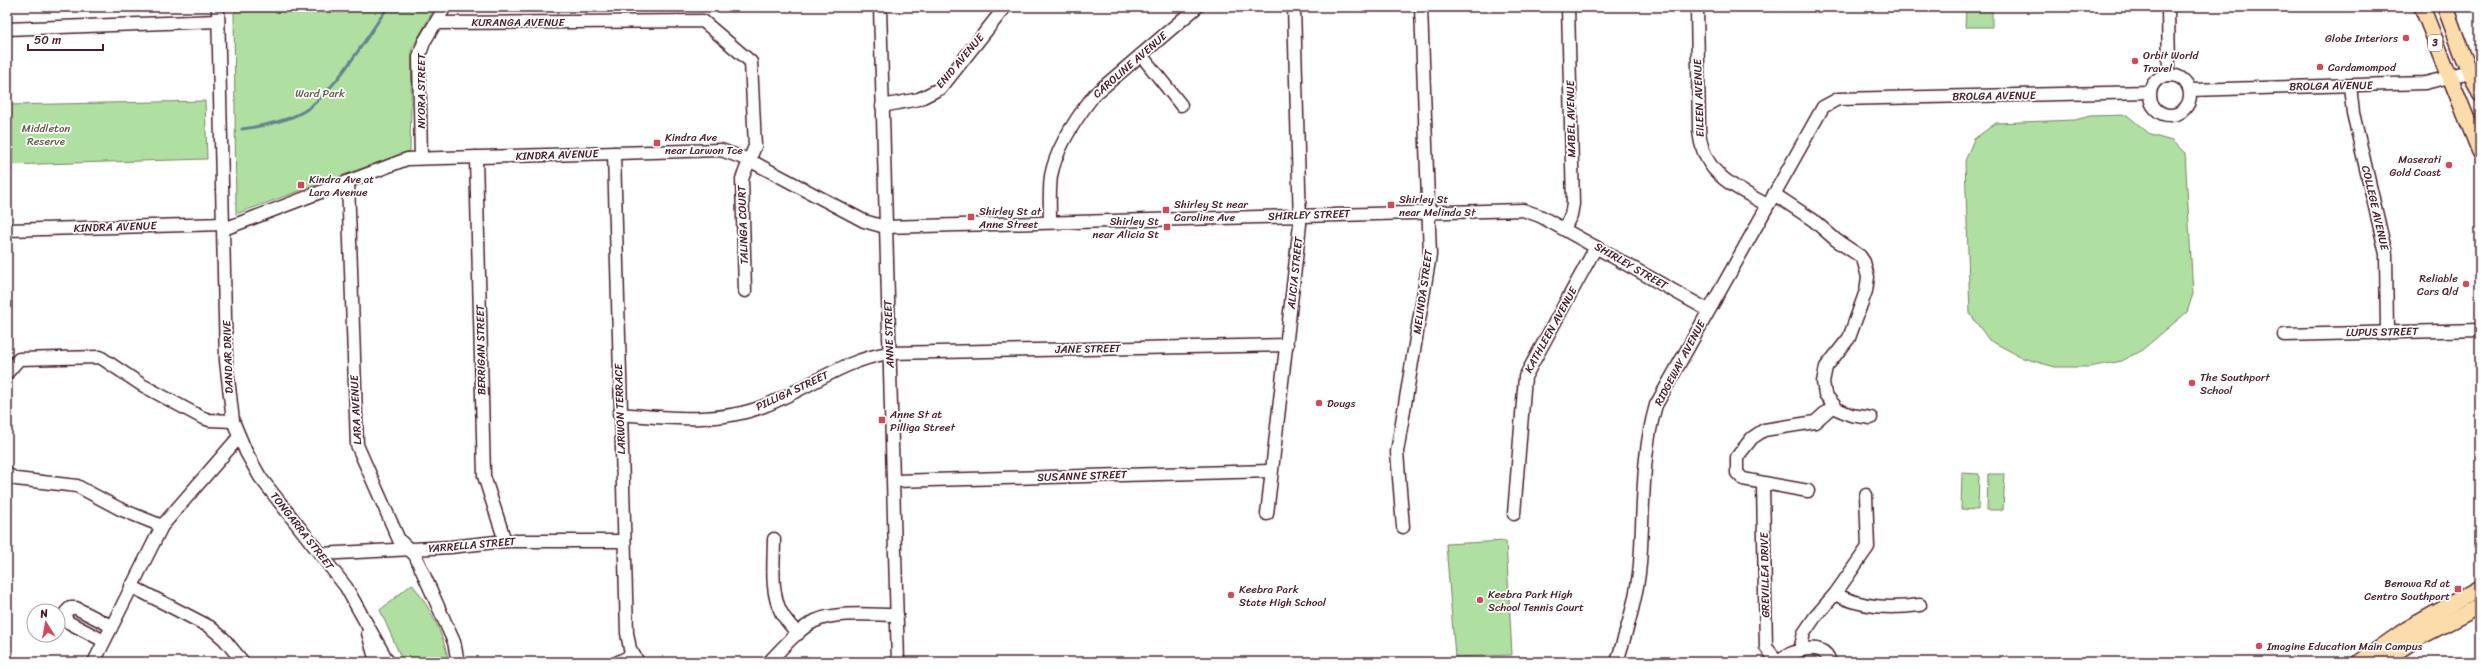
<svg xmlns="http://www.w3.org/2000/svg" width="2487" height="669" viewBox="0 0 2487 669" font-family="Sriracha,sans-serif">
  <style>
    .green { fill: #afe0a1; stroke: #7c8066 }
    .lines { fill: none; stroke-linecap: round; stroke-linejoin: round }
    .stream { stroke: #668392; stroke-width: 3 }
    .minor-casing { stroke: #4a1f2b; stroke-width: 15 }
    .major-casing { stroke: #4a1f2b; stroke-width: 18 }
    .minor { stroke: #fff; stroke-width: 12 }
    .major { stroke: #fddcac; stroke-width: 15 }
    .poi-dot { fill: #d1495b; stroke: #fff; stroke-width: 1.5 }
    .labels { text-anchor: middle; dominant-baseline: central; stroke-width: 3.5; stroke-linejoin: round; paint-order: stroke }
    .shield { fill: #fff; stroke: #80626b; stroke-width: 1 }
    .shield-label { font-size: 10px; font-weight: bold; fill: #4a1f2b }
    .street-label { font-size: 11px; fill: #4a1f2b; stroke: #fff }
    .poi-label { font-size: 11px; fill: #4a1f2b; stroke: #fff; text-anchor: start }
    .park-label { font-size: 11px; fill: #68594e; stroke: #fff }
  </style>
  <rect width="100%" height="100%" fill="#fff"/>
  <filter id="ink" filterUnits="userSpaceOnUse"><feTurbulence type="fractalNoise" baseFrequency=".025" numOctaves="2"/><feDisplacementMap in="SourceGraphic" scale="8" xChannelSelector="R" yChannelSelector="G"/><feConvolveMatrix kernelMatrix="1 2 1 2 8 2 1 2 1" color-interpolation-filters="sRGB"/></filter>
  <g filter="url(#ink)">
    <g class="green">
      <polygon points="240,7 435,7 412,49 410,151 236,214 234,13"/>
      <polygon points="1963,7 1992,7 1992,27 1965,27 1966,10"/>
      <polygon points="205,101 207,159 7,165 7,105"/>
      <polygon points="2127,115 2151,135 2172,141 2185,153 2193,294 2187,312 2142,350 2122,361 2089,367 2055,367 2023,358 1989,340 1970,314 1965,161 1974,139 1996,123 2075,120 2090,116"/>
      <polygon points="1962,473 1979,474 1978,510 1961,509"/>
      <polygon points="1988,474 2005,474 2003,510 1987,510"/>
      <polygon points="1506,541 1512,655 1455,657 1446,544"/>
      <path d="M412,584C430,607 443,633 449,662H403L380,610Z"/>
    </g>
    <g class="lines">
      <path class="stream" d="M242,129C263,126 291,121 309,108C341,82 364,41 388,7"/>
      <defs>
        <g id="minor">
          <polyline points="218,7 226,361 233,421 246,452 260,477 346,587 388,662"/>
          <polyline points="880,7 898,662"/>
          <path d="M1697,7L1699,129C1702,174 1732,185 1767,205"/>
          <polyline points="2168,7 2169,75"/>
          <polyline points="436,23 703,21 751,62 755,146 742,179 745,291"/>
          <polyline points="7,29 218,21"/>
          <polyline points="1141,55 1181,105"/>
          <circle cx="2170" cy="95" r="20"/>
          <polyline points="2350,86 2353,113 2386,254 2387,332"/>
          <polyline points="2190,90 2425,83 2470,72"/>
          <polyline points="882,106 919,99 941,88 1005,7"/>
          <polyline points="614,153 627,633 630,649 638,662"/>
          <polyline points="476,157 484,476 505,541"/>
          <polyline points="421,158 419,57 424,42 445,7"/>
          <polyline points="348,182 357,445 399,540 415,555 454,642 458,662"/>
          <polyline points="1774,194 1813,220 1836,240 1860,256 1864,262 1868,277 1866,291 1849,338 1826,367 1823,382 1825,394 1837,409 1851,415 1871,418"/>
          <path d="M1050,222C1050,207 1049,191 1051,176C1056,148 1077,117 1094,95L1197,7"/>
          <polyline points="224,229 407,159 721,150 749,160 864,221 885,227 1523,210 1540,216 1708,310"/>
          <polyline points="1564,229 1571,215 1573,204 1568,7"/>
          <polyline points="7,230 224,224"/>
          <polyline points="2284,335 2480,330"/>
          <polyline points="7,373 19,359 100,357 142,385 201,417 209,420 233,421"/>
          <path d="M619,414C666,418 719,424 764,406C806,390 844,359 890,353L1287,345"/>
          <polyline points="7,474 16,479 77,486 120,509 162,526"/>
          <polyline points="894,481 1271,471"/>
          <polyline points="1763,484 1766,647 1777,661"/>
          <polyline points="1808,491 1743,479 1737,473 1737,457 1752,438 1764,430 1815,422 1834,405"/>
          <polyline points="1267,514 1300,224 1294,7"/>
          <polyline points="1514,514 1525,377 1596,247"/>
          <polyline points="1403,527 1397,452 1430,255 1421,7"/>
          <path d="M774,539C774,562 770,591 781,612C785,620 792,627 798,634"/>
          <polyline points="320,554 450,547 505,541 624,541"/>
          <polyline points="131,586 210,627 224,639 243,662"/>
          <path d="M1835,594C1863,608 1890,609 1920,605"/>
          <polyline points="368,633 376,662"/>
          <polyline points="104,641 68,622 65,617 66,612 70,608 76,608 111,626"/>
          <polyline points="1800,650 1804,633 1815,617 1835,594 1868,547 1866,495"/>
          <polyline points="94,662 162,526 239,437"/>
          <polyline points="618,662 633,655"/>
          <path d="M769,662C782,649 797,630 815,621C838,611 872,615 897,615"/>
          <path d="M1617,662C1627,629 1637,598 1640,564C1644,511 1641,456 1656,405L1823,107L1838,99L2150,92"/>
          <path d="M1776,662C1789,653 1823,637 1830,662"/>
        </g>
        <g id="major">
          <polyline points="2422,7 2480,152"/>
          <polyline points="2445,7 2462,53 2480,94"/>
          <polyline points="2360,662 2407,629 2480,588"/>
          <polyline points="2381,662 2418,638 2480,606"/>
        </g>
      </defs>
      <use href="#minor" class="minor-casing"/>
      <use href="#major" class="major-casing"/>
      <use href="#minor" class="minor"/>
      <use href="#major" class="major"/>
    </g>
  </g>
  <g class="poi-dot">
    <circle cx="2406" cy="38" r="4"/>
    <circle cx="2135" cy="61" r="4"/>
    <circle cx="2320" cy="67" r="4"/>
    <rect x="653" y="139" width="8" height="8" rx="2"/>
    <circle cx="2449" cy="165" r="4"/>
    <rect x="297" y="181" width="8" height="8" rx="2"/>
    <rect x="1387" y="201" width="8" height="8" rx="2"/>
    <rect x="1162" y="206" width="8" height="8" rx="2"/>
    <rect x="967" y="213" width="8" height="8" rx="2"/>
    <rect x="1163" y="223" width="8" height="8" rx="2"/>
    <circle cx="2466" cy="284" r="4"/>
    <circle cx="2192" cy="383" r="4"/>
    <circle cx="1319" cy="403" r="4"/>
    <rect x="878" y="416" width="8" height="8" rx="2"/>
    <rect x="2454" y="585" width="8" height="8" rx="2"/>
    <circle cx="1231" cy="595" r="4"/>
    <circle cx="1480" cy="600" r="4"/>
    <circle cx="2259" cy="646" r="4"/>
  </g>
  <g class="labels">
    <rect class="shield" x="2428" y="35" width="14" height="16" rx="3"/>
    <g class="shield-label">
      <text x="2435" y="43">3</text>
    </g>
    <g class="street-label">
      <text x="518" y="22">KURANGA AVENUE</text>
      <text transform="translate(960 61) rotate(-50)">ENID AVENUE</text>
      <text transform="translate(1130 65) rotate(-41)">CAROLINE AVENUE</text>
      <text transform="translate(2331 86) rotate(-1)">BROLGA AVENUE</text>
      <text transform="translate(421 91) rotate(-90)">NYORA STREET</text>
      <text transform="translate(1994 96) rotate(-1)">BROLGA AVENUE</text>
      <text transform="translate(1699 98) rotate(-92)">EILEEN AVENUE</text>
      <text transform="translate(1571 119) rotate(-91)">MABEL AVENUE</text>
      <text transform="translate(557 155) rotate(-2)">KINDRA AVENUE</text>
      <text transform="translate(2375 208) rotate(77)">COLLEGE AVENUE</text>
      <text transform="translate(1309 215) rotate(-2)">SHIRLEY STREET</text>
      <text transform="translate(743 225) rotate(-92)">TALINGA COURT</text>
      <text transform="translate(115 227) rotate(-2)">KINDRA AVENUE</text>
      <text transform="translate(1631 266) rotate(30)">SHIRLEY STREET</text>
      <text transform="translate(1295 273) rotate(-84)">ALICIA STREET</text>
      <text transform="translate(1423 292) rotate(-82)">MELINDA STREET</text>
      <text transform="translate(1551 330) rotate(-61)">KATHLEEN AVENUE</text>
      <text transform="translate(2382 332) rotate(-1)">LUPUS STREET</text>
      <text transform="translate(889 334) rotate(-92)">ANNE STREET</text>
      <text transform="translate(1088 349) rotate(-1)">JANE STREET</text>
      <text transform="translate(481 350) rotate(-91)">BERRIGAN STREET</text>
      <text transform="translate(228 357) rotate(-92)">DANDAR DRIVE</text>
      <text transform="translate(1680 363) rotate(-62)">RIDGEWAY AVENUE</text>
      <text transform="translate(792 391) rotate(-25)">PILLIGA STREET</text>
      <text transform="translate(620 409) rotate(-92)">LARWON TERRACE</text>
      <text transform="translate(356 410) rotate(-93)">LARA AVENUE</text>
      <text transform="translate(1082 476) rotate(-2)">SUSANNE STREET</text>
      <text transform="translate(302 531) rotate(52)">TONGARRA STREET</text>
      <text transform="translate(472 545) rotate(-5)">YARRELLA STREET</text>
      <text transform="translate(1765 575) rotate(-91)">GREVILLEA DRIVE</text>
    </g>
    <g class="poi-label">
      <text x="2398" y="38" text-anchor="end">Globe Interiors</text>
      <text x="2143" y="55">Orbit World<tspan x="2143" dy="13">Travel</tspan></text>
      <text x="2328" y="67">Cardamompod</text>
      <text x="665" y="137">Kindra Ave<tspan x="665" dy="13">near Larwon Tce</tspan></text>
      <text x="2441" y="159" text-anchor="end">Maserati<tspan x="2441" dy="13">Gold Coast</tspan></text>
      <text x="309" y="179">Kindra Ave at<tspan x="309" dy="13">Lara Avenue</tspan></text>
      <text x="1399" y="199">Shirley St<tspan x="1399" dy="13">near Melinda St</tspan></text>
      <text x="1174" y="204">Shirley St near<tspan x="1174" dy="13">Caroline Ave</tspan></text>
      <text x="979" y="211">Shirley St at<tspan x="979" dy="13">Anne Street</tspan></text>
      <text x="1159" y="221" text-anchor="end">Shirley St<tspan x="1159" dy="13">near Alicia St</tspan></text>
      <text x="2458" y="278" text-anchor="end">Reliable<tspan x="2458" dy="13">Cars Qld</tspan></text>
      <text x="2200" y="377">The Southport<tspan x="2200" dy="13">School</tspan></text>
      <text x="1327" y="403">Dougs</text>
      <text x="890" y="414">Anne St at<tspan x="890" dy="13">Pilliga Street</tspan></text>
      <text x="2450" y="583" text-anchor="end">Benowa Rd at<tspan x="2450" dy="13">Centro Southport</tspan></text>
      <text x="1239" y="589">Keebra Park<tspan x="1239" dy="13">State High School</tspan></text>
      <text x="1488" y="594">Keebra Park High<tspan x="1488" dy="13">School Tennis Court</tspan></text>
      <text x="2267" y="646">Imagine Education Main Campus</text>
    </g>
    <g class="park-label">
      <text x="320" y="93">Ward Park</text>
      <text x="46" y="128">Middleton<tspan x="46" dy="13">Reserve</tspan></text>
    </g>
  </g>
  <rect width="2487" height="669" fill="none" stroke="#fff" stroke-width="24"/>
  <rect x="12" y="12" width="2463" height="645" fill="none" stroke="#4a1f2b" stroke-width="1.5" filter="url(#ink)"/>
  <g transform="translate(46 623) rotate(349)"><circle r="19" fill="#ffffff" stroke="#b7a5aa"/>
  <path d="M0-3L7 15L0 10L-7 15Z" fill="#d1495b"/>
  <text y="-6" font-size="11" font-weight="bold" text-anchor="middle" fill="#4a1f2b">N</text>
  </g>
  <path d="M28 44v6h75v-6" fill="none" stroke="#4a1f2b" stroke-width="2"/>
  <text x="34" y="44" font-size="12" fill="#4a1f2b" stroke="#ffffff" stroke-width="3" paint-order="stroke">50 m</text>
</svg>
